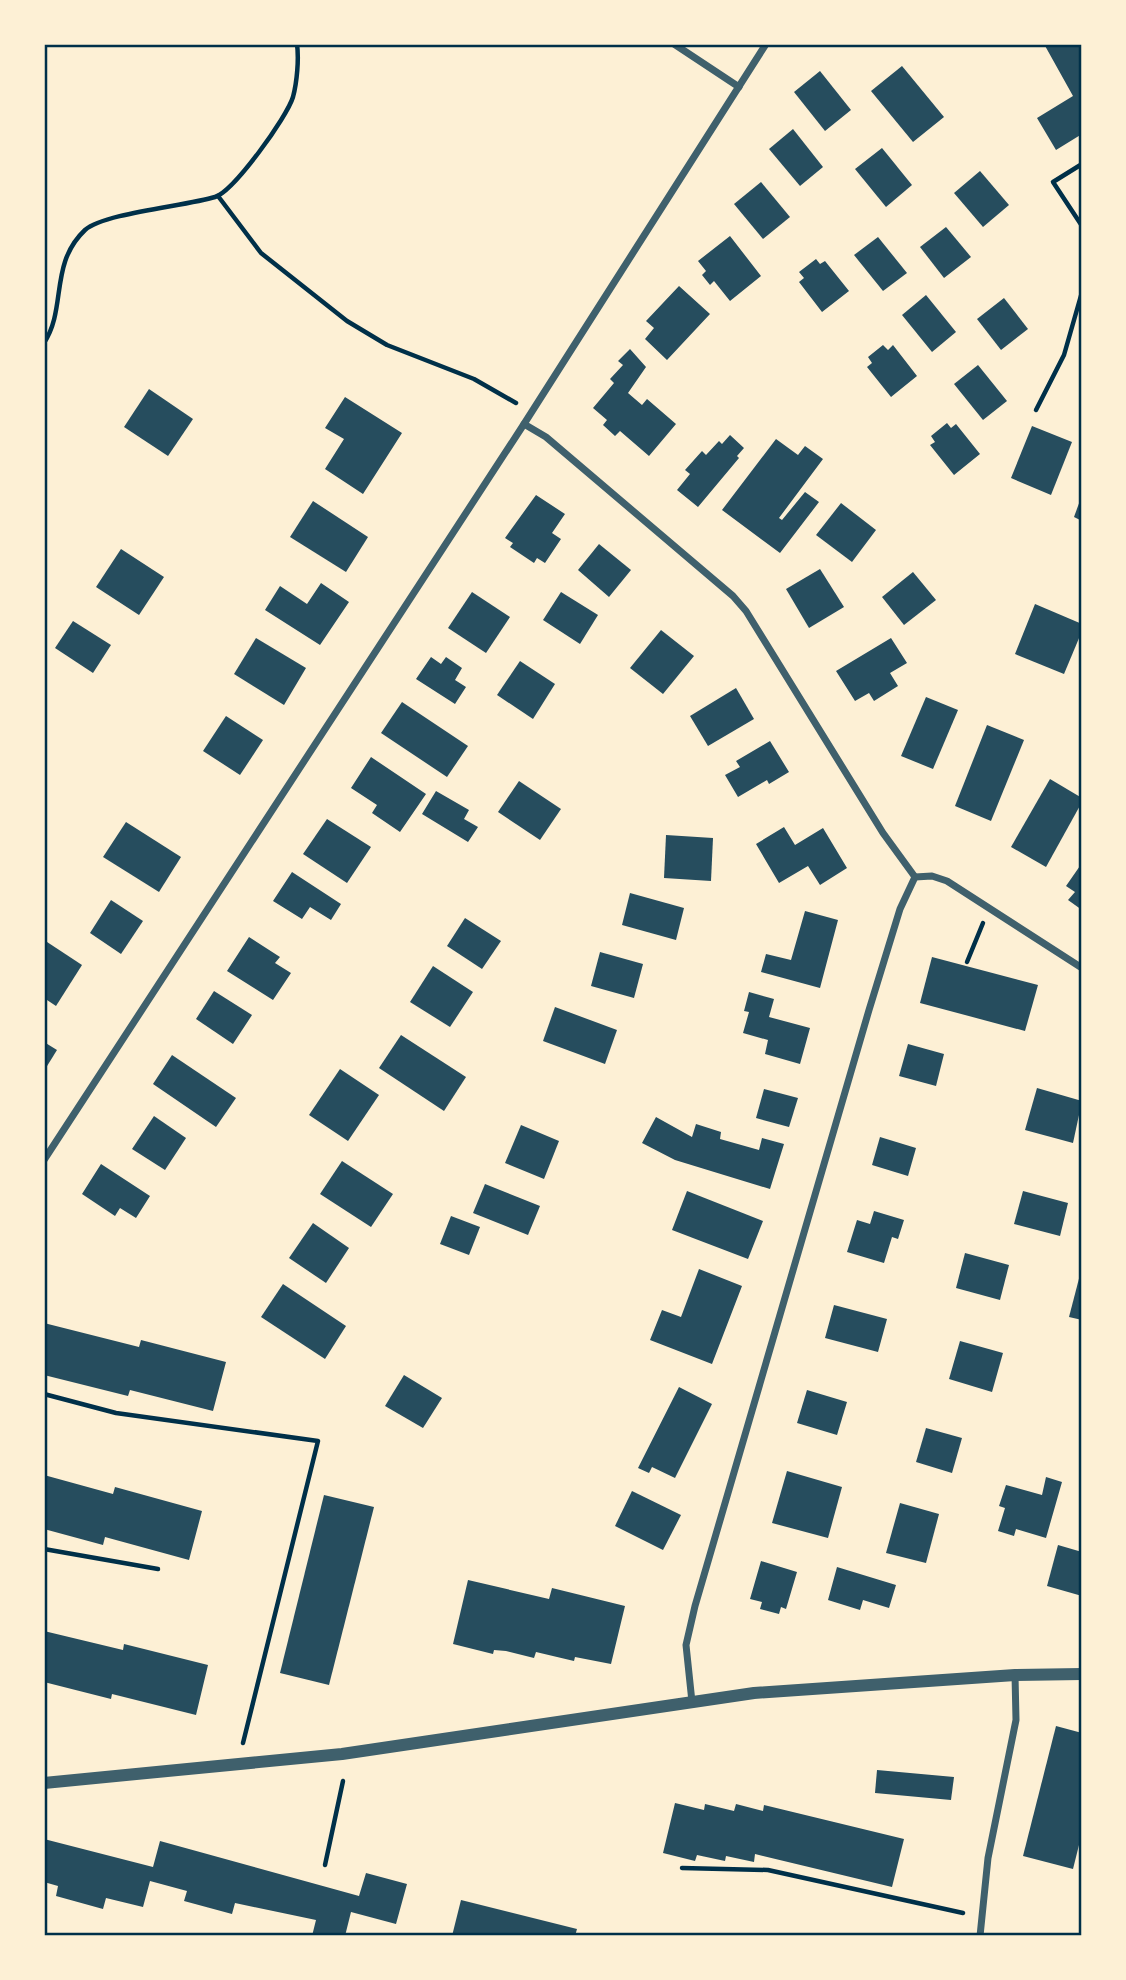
<svg xmlns="http://www.w3.org/2000/svg" width="1126" height="1980" viewBox="0 0 1126 1980" font-family="'Exo 2',sans-serif">
  <style>
    .building { fill: #264d5e }
    .lines { fill: none; stroke-linecap: round; stroke-linejoin: round }
    .path { stroke: #003049; stroke-width: 4.5 }
    .minor { stroke: #3f606c; stroke-width: 7 }
    .tertiary { stroke: #3f606c; stroke-width: 12 }
    .neatline { fill: none; stroke: #003049; stroke-width: 2.5 }
  </style>
  <rect width="100%" height="100%" fill="#fdf0d5"/>
  <g class="building">
    <polygon points="1044,44 1082,44 1082,134 1056,150 1037,118 1073,96"/>
    <polygon points="902,66 944,117 913,142 871,91"/>
    <polygon points="820,71 851,110 825,131 794,92"/>
    <polygon points="793,129 823,167 800,186 769,149"/>
    <polygon points="882,148 912,185 886,207 855,169"/>
    <polygon points="980,171 1009,205 983,227 954,193"/>
    <polygon points="761,182 790,217 763,239 734,204"/>
    <polygon points="946,227 971,257 944,278 920,247"/>
    <polygon points="730,236 761,276 730,301 714,281 710,285 702,275 706,271 698,261"/>
    <polygon points="878,237 907,273 883,291 854,255"/>
    <polygon points="816,259 820,264 825,261 849,291 822,312 799,282 804,278 799,272"/>
    <polygon points="679,286 710,314 667,360 645,339 654,328 646,321"/>
    <polygon points="926,295 956,332 932,352 902,315"/>
    <polygon points="1004,298 1028,329 1001,350 977,319"/>
    <polygon points="883,345 888,350 893,345 917,376 891,397 867,367 872,363 868,357"/>
    <polygon points="630,349 646,367 628,393 642,405 647,399 676,424 649,456 620,431 615,436 603,425 607,420 593,408 614,383 610,379 623,365 618,361"/>
    <polygon points="978,365 1007,401 983,420 954,384"/>
    <polygon points="149,389 193,419 168,456 124,427"/>
    <polygon points="345,397 402,433 363,494 325,469 344,439 325,428"/>
    <polygon points="947,423 951,428 956,424 980,454 954,475 930,445 935,442 931,436"/>
    <polygon points="1032,426 1072,442 1051,495 1011,478"/>
    <polygon points="730,435 744,448 737,456 739,458 698,507 677,490 690,474 685,470 702,451 706,455 719,441 722,444"/>
    <polygon points="776,439 798,455 805,446 823,459 779,518 782,520 805,492 819,502 780,553 722,510"/>
    <polygon points="536,495 565,514 552,533 561,539 545,563 537,558 534,563 510,547 513,543 505,538"/>
    <polygon points="1082,495 1082,521 1074,517"/>
    <polygon points="313,501 368,537 346,572 290,537"/>
    <polygon points="841,503 876,530 852,562 816,535"/>
    <polygon points="599,544 631,570 609,597 578,570"/>
    <polygon points="121,549 164,577 139,615 96,587"/>
    <polygon points="820,569 844,607 809,628 786,589"/>
    <polygon points="913,572 936,600 904,625 882,597"/>
    <polygon points="321,583 349,602 320,645 265,610 280,586 307,604"/>
    <polygon points="472,592 510,617 486,653 448,628"/>
    <polygon points="561,592 598,615 580,644 543,620"/>
    <polygon points="1035,604 1082,624 1082,631 1064,674 1015,654"/>
    <polygon points="73,621 111,645 93,673 55,648"/>
    <polygon points="661,630 694,656 663,694 630,668"/>
    <polygon points="256,638 306,668 284,705 234,674"/>
    <polygon points="891,638 907,663 890,673 898,686 874,701 869,693 855,701 836,671"/>
    <polygon points="431,657 441,664 446,657 462,668 455,680 466,687 455,704 416,679"/>
    <polygon points="520,661 555,684 533,719 497,695"/>
    <polygon points="736,688 754,719 708,746 690,716"/>
    <polygon points="926,697 958,710 933,769 901,756"/>
    <polygon points="402,702 468,746 447,777 381,733"/>
    <polygon points="226,716 263,740 240,775 203,751"/>
    <polygon points="987,725 1024,740 991,821 955,806"/>
    <polygon points="770,741 789,772 769,784 767,780 738,797 725,775 740,767 736,761"/>
    <polygon points="371,757 426,794 400,832 372,813 377,805 351,788"/>
    <polygon points="1050,779 1082,798 1082,802 1046,867 1011,847"/>
    <polygon points="519,781 561,809 540,840 498,812"/>
    <polygon points="436,791 469,810 464,819 478,827 468,842 422,814"/>
    <polygon points="327,819 371,847 347,883 303,854"/>
    <polygon points="126,822 181,857 159,892 103,857"/>
    <polygon points="784,827 795,845 823,828 847,868 820,885 808,866 779,883 756,844"/>
    <polygon points="666,835 713,838 711,881 664,878"/>
    <polygon points="1082,863 1082,910 1068,900 1075,892 1066,886"/>
    <polygon points="292,872 341,904 331,920 310,907 302,919 273,901"/>
    <polygon points="630,893 684,908 676,940 622,925"/>
    <polygon points="111,900 143,921 121,954 90,933"/>
    <polygon points="805,911 838,920 820,988 761,972 766,954 791,960"/>
    <polygon points="465,918 501,941 482,969 447,946"/>
    <polygon points="249,937 280,957 275,963 291,973 273,1000 227,971"/>
    <polygon points="44,940 82,965 56,1006 44,998"/>
    <polygon points="600,952 643,964 634,998 591,986"/>
    <polygon points="932,957 1038,985 1025,1031 920,1003"/>
    <polygon points="433,966 473,992 450,1027 410,1002"/>
    <polygon points="214,991 252,1015 233,1044 196,1019"/>
    <polygon points="749,992 774,999 769,1017 810,1028 800,1064 765,1054 768,1040 743,1033 749,1012 744,1011"/>
    <polygon points="555,1007 617,1030 605,1064 543,1041"/>
    <polygon points="401,1035 466,1077 444,1111 379,1068"/>
    <polygon points="44,1042 57,1050 44,1071"/>
    <polygon points="908,1044 944,1054 936,1086 899,1076"/>
    <polygon points="172,1055 236,1098 216,1127 153,1084"/>
    <polygon points="340,1069 379,1095 348,1141 309,1115"/>
    <polygon points="1037,1088 1082,1101 1073,1143 1025,1130"/>
    <polygon points="764,1089 798,1098 789,1127 756,1118"/>
    <polygon points="154,1116 186,1138 165,1170 132,1149"/>
    <polygon points="656,1117 692,1137 696,1124 721,1132 720,1139 759,1150 762,1138 784,1144 770,1189 675,1160 642,1143"/>
    <polygon points="521,1125 559,1141 544,1179 505,1163"/>
    <polygon points="880,1137 916,1148 908,1176 872,1165"/>
    <polygon points="342,1161 393,1194 371,1227 320,1194"/>
    <polygon points="101,1164 150,1196 136,1218 120,1208 115,1216 82,1194"/>
    <polygon points="485,1184 540,1206 528,1235 473,1213"/>
    <polygon points="687,1191 763,1221 748,1259 672,1230"/>
    <polygon points="1023,1191 1068,1203 1060,1236 1014,1224"/>
    <polygon points="874,1211 904,1220 898,1239 892,1237 884,1263 847,1252 857,1220 870,1224"/>
    <polygon points="451,1216 480,1227 469,1255 440,1244"/>
    <polygon points="313,1223 349,1248 326,1283 289,1258"/>
    <polygon points="965,1253 1009,1265 1000,1300 956,1288"/>
    <polygon points="1082,1267 1082,1320 1069,1317"/>
    <polygon points="699,1269 742,1286 712,1364 650,1340 662,1310 681,1317"/>
    <polygon points="283,1284 346,1326 325,1359 261,1317"/>
    <polygon points="834,1305 887,1319 878,1352 825,1338"/>
    <polygon points="44,1323 139,1347 141,1340 226,1362 213,1411 130,1390 128,1396 44,1375"/>
    <polygon points="960,1341 1003,1353 992,1392 949,1379"/>
    <polygon points="404,1375 442,1398 423,1428 385,1406"/>
    <polygon points="679,1387 712,1404 675,1478 652,1467 649,1473 638,1468"/>
    <polygon points="807,1390 847,1402 837,1435 797,1423"/>
    <polygon points="926,1428 962,1438 952,1473 916,1462"/>
    <polygon points="787,1471 842,1487 828,1538 772,1523"/>
    <polygon points="44,1475 113,1494 115,1487 202,1511 189,1560 105,1537 103,1545 44,1529"/>
    <polygon points="1046,1477 1062,1482 1046,1538 1016,1529 1014,1536 998,1531 1005,1508 999,1506 1006,1485 1042,1495"/>
    <polygon points="632,1491 681,1515 663,1550 615,1526"/>
    <polygon points="324,1495 374,1507 329,1685 280,1673"/>
    <polygon points="900,1503 939,1514 926,1563 886,1553"/>
    <polygon points="1058,1545 1082,1552 1082,1596 1047,1586"/>
    <polygon points="761,1561 797,1572 786,1609 781,1607 779,1614 760,1609 762,1602 750,1599"/>
    <polygon points="837,1567 896,1585 889,1608 863,1600 860,1610 828,1600"/>
    <polygon points="468,1580 549,1599 552,1588 625,1606 611,1664 575,1657 574,1661 536,1652 534,1658 506,1651 494,1650 493,1654 453,1644"/>
    <polygon points="44,1631 123,1650 124,1644 208,1665 196,1715 112,1694 111,1699 44,1682"/>
    <polygon points="1056,1726 1082,1733 1082,1833 1073,1869 1023,1856"/>
    <polygon points="877,1770 954,1777 951,1800 875,1793"/>
    <polygon points="675,1803 704,1810 705,1804 734,1811 736,1804 763,1811 764,1805 904,1839 892,1887 755,1854 754,1862 726,1856 725,1861 697,1855 695,1861 663,1853"/>
    <polygon points="44,1839 153,1867 160,1841 359,1896 366,1873 407,1884 396,1924 351,1912 345,1936 312,1936 316,1920 235,1903 232,1914 184,1901 187,1891 150,1881 143,1907 106,1898 103,1909 56,1896 58,1886 44,1882"/>
    <polygon points="461,1900 577,1929 575,1936 452,1936"/>
  </g>
  <g class="lines">
    <g class="path">
      <polyline points="1082,164 1053,182 1082,226"/>
      <polyline points="218,196 261,253 347,321 387,345 474,379 516,403"/>
      <path d="M44,343C67,308 49,264 85,230C104,213 186,206 215,197C234,191 287,117 293,97C297,82 299,59 297,44"/>
      <polyline points="1036,410 1064,355 1082,292"/>
      <polyline points="967,962 983,923"/>
      <polyline points="44,1394 116,1413 318,1441 243,1743"/>
      <polyline points="44,1549 158,1569"/>
      <polyline points="325,1865 343,1781"/>
      <polyline points="682,1868 768,1870 963,1913"/>
    </g>
    <g class="minor">
      <polyline points="674,44 739,87"/>
      <polyline points="524,424 546,437 733,596 746,611 883,833 915,877 900,909 869,1010 695,1606 686,1645 692,1702"/>
      <polyline points="915,877 932,876 947,881 1082,968"/>
      <polyline points="44,1160 524,424 766,44"/>
      <polyline points="980,1936 988,1858 1016,1720 1015,1675"/>
    </g>
    <polyline class="tertiary" points="44,1783 342,1754 754,1693 1015,1675 1082,1674"/>
  </g>
  <rect width="1126" height="1980" fill="none" stroke="#fdf0d5" stroke-width="91"/>
  <rect x="46" y="46" width="1034" height="1888" class="neatline"/>
</svg>
